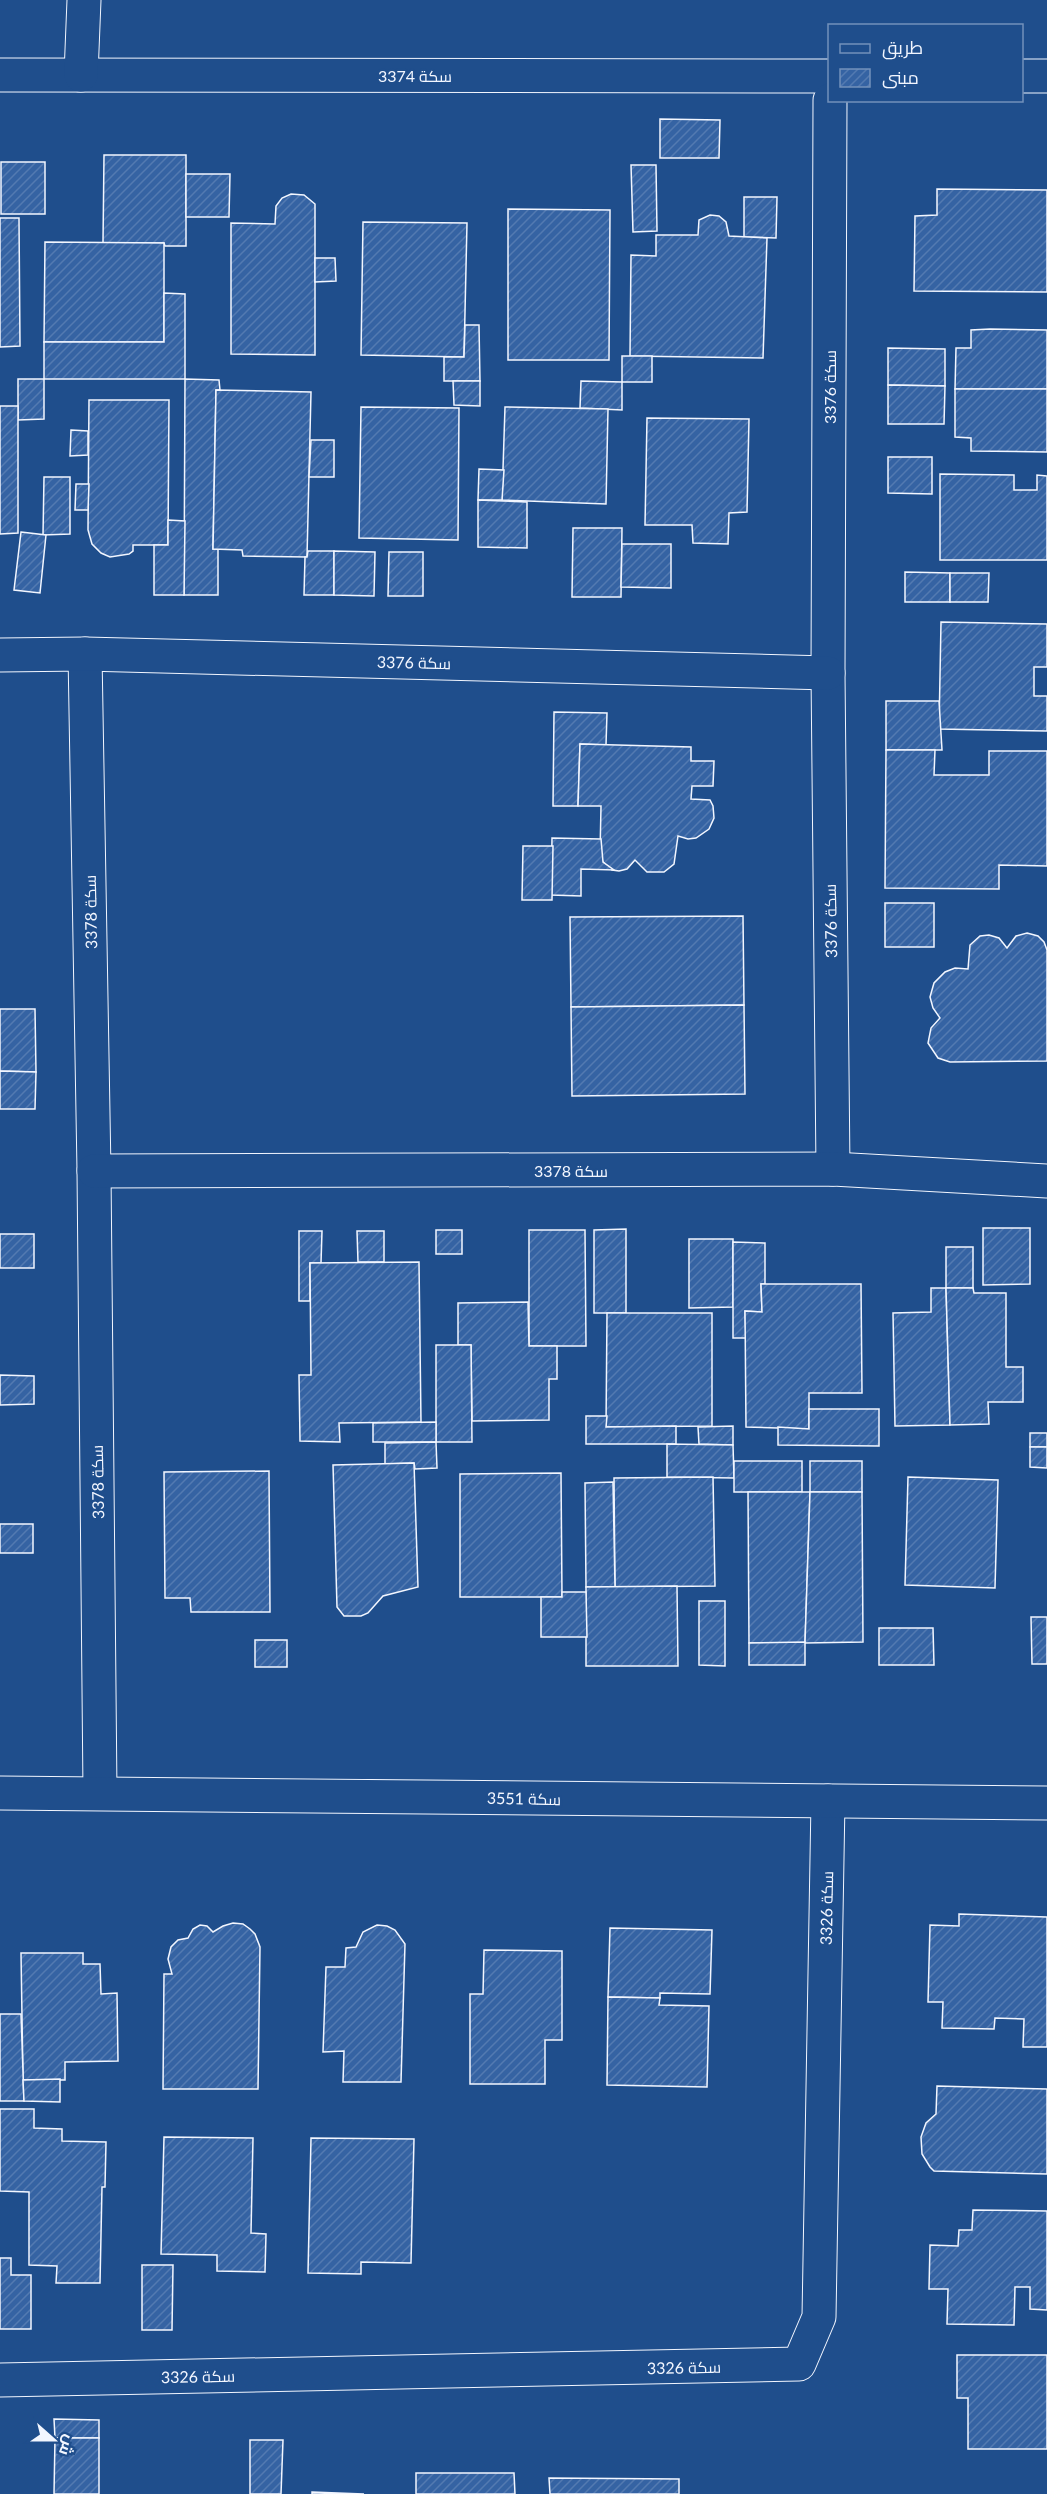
<svg xmlns="http://www.w3.org/2000/svg" width="1047" height="2494" viewBox="0 0 1047 2494" font-family="Lato,Cairo,sans-serif">
  <style>
    .building { fill: url(#building-hatch); stroke: #f2f6ff; stroke-width: 1.5 }
    .lines { fill: none; stroke-linecap: round; stroke-linejoin: round }
    .street-casing { stroke: #f2f6ff; stroke-width: 35 }
    .secondary-casing { stroke: #f2f6ff; stroke-width: 35 }
    .street { stroke: #1f4e8c; stroke-width: 33 }
    .secondary { stroke: #1f4e8c; stroke-width: 33 }
    .labels { text-anchor: middle; dominant-baseline: central; stroke-width: 4.5; stroke-linejoin: round; paint-order: stroke }
    .street-label { font-size: 16px; fill: #f2f6ff; stroke: #1f4e8c }
  </style>
  <defs>
    <pattern id="building-hatch" width="6" height="6" patternUnits="userSpaceOnUse" patternTransform="scale(1.5)"><rect width="6" height="6" fill="#3563a3"/><path d="M-1 1l2-2M0 6l6-6M5 7l2-2" fill="none" stroke="#537ab1"/></pattern>
  </defs>
  <rect width="100%" height="100%" fill="#1f4e8c"/>
  <g class="building">
    <polygon points="660,119 720,120 719,158 660,158"/>
    <polygon points="104,155 186,155 186,246 165,246 164,243 103,243"/>
    <rect x="1" y="162" width="44" height="52"/>
    <polygon points="631,165 656,165 657,231 633,232"/>
    <polygon points="186,174 230,174 229,217 186,217"/>
    <polygon points="937,189 1047,190 1047,292 914,291 915,216 937,215"/>
    <polygon points="291,194 304,195 315,204 315,355 231,354 231,223 275,224 276,206 282,198"/>
    <polygon points="744,197 777,197 776,238 744,237"/>
    <polygon points="508,209 610,210 609,360 508,360"/>
    <polygon points="710,215 719,216 726,222 729,236 767,238 763,358 630,356 631,255 656,256 656,235 698,235 699,220"/>
    <polygon points="0,218 19,218 20,346 0,347"/>
    <polygon points="363,222 467,223 464,357 361,355"/>
    <polygon points="45,242 164,243 164,342 44,342"/>
    <polygon points="315,258 335,258 336,281 315,282"/>
    <polygon points="164,293 185,294 185,379 44,379 44,342 164,342"/>
    <polygon points="465,325 479,325 480,381 444,381 444,357 464,357"/>
    <polygon points="990,329 1047,330 1047,389 955,389 956,348 971,348 971,330"/>
    <polygon points="888,348 945,349 945,386 888,385"/>
    <rect x="622" y="356" width="30" height="26"/>
    <polygon points="18,379 44,379 44,419 18,420"/>
    <polygon points="185,379 219,380 220,390 216,390 213,549 218,549 218,595 184,595"/>
    <polygon points="453,381 480,381 480,406 454,405"/>
    <polygon points="581,381 622,382 622,410 580,408"/>
    <polygon points="888,385 945,386 944,424 888,424"/>
    <polygon points="955,389 1047,389 1047,452 971,451 971,438 955,437"/>
    <polygon points="216,390 311,392 307,557 243,556 242,550 213,549"/>
    <polygon points="89,400 169,400 168,545 133,545 133,551 129,554 110,557 101,553 92,544 88,530"/>
    <polygon points="0,406 18,406 18,533 0,534"/>
    <polygon points="361,407 459,408 458,540 359,538"/>
    <polygon points="505,407 608,409 606,504 502,500"/>
    <polygon points="647,418 749,419 747,512 729,513 728,544 693,543 692,525 645,525"/>
    <polygon points="71,430 88,431 88,455 70,456"/>
    <polygon points="311,440 334,440 334,477 309,477"/>
    <polygon points="888,457 932,457 932,494 888,493"/>
    <polygon points="479,469 504,470 502,500 478,500"/>
    <polygon points="940,474 1014,475 1014,490 1037,490 1037,475 1047,476 1047,560 940,560"/>
    <polygon points="44,477 70,477 70,534 43,535"/>
    <polygon points="76,484 89,484 88,510 75,510"/>
    <polygon points="478,500 527,502 527,548 478,547"/>
    <polygon points="168,520 185,521 184,595 154,595 154,545 168,545"/>
    <polygon points="573,528 622,528 621,597 572,597"/>
    <polygon points="21,532 46,535 40,593 14,590"/>
    <polygon points="622,544 671,544 671,588 621,587"/>
    <polygon points="308,551 334,551 334,595 304,595 305,557 307,557"/>
    <polygon points="334,551 375,552 374,596 334,595"/>
    <polygon points="389,552 423,552 423,596 388,596"/>
    <polygon points="905,572 950,573 950,602 905,602"/>
    <polygon points="950,573 989,573 988,602 950,602"/>
    <polygon points="941,622 1047,624 1047,667 1034,667 1034,696 1047,696 1047,731 939,729"/>
    <polygon points="886,701 939,701 942,750 886,750"/>
    <polygon points="554,712 607,713 606,745 580,744 578,806 553,806"/>
    <polygon points="580,744 691,747 691,761 714,761 713,786 692,786 691,799 710,800 713,806 714,818 709,829 696,838 688,839 678,836 674,864 664,872 647,872 635,860 627,869 619,871 612,870 603,862 600,854 601,806 578,806"/>
    <polygon points="886,750 935,750 934,775 989,775 989,751 1047,751 1047,866 999,865 999,889 885,888"/>
    <polygon points="552,838 601,839 603,862 614,870 581,869 581,896 551,895"/>
    <polygon points="523,846 553,846 552,900 522,900"/>
    <rect x="885" y="903" width="49" height="44"/>
    <polygon points="743,916 744,1005 571,1007 570,917"/>
    <polygon points="1027,933 1038,936 1044,942 1047,950 1047,1061 950,1062 938,1058 928,1043 931,1028 940,1018 933,1008 930,997 934,983 945,972 955,968 968,969 970,945 980,936 989,935 999,938 1007,948 1016,936"/>
    <polygon points="744,1005 745,1094 572,1096 571,1007"/>
    <polygon points="0,1009 35,1009 36,1072 0,1071"/>
    <polygon points="0,1071 36,1072 35,1109 0,1109"/>
    <polygon points="983,1228 1030,1228 1030,1284 983,1285"/>
    <polygon points="626,1229 626,1313 594,1313 594,1230"/>
    <rect x="436" y="1230" width="26" height="24"/>
    <polygon points="529,1230 585,1230 586,1346 529,1346"/>
    <polygon points="299,1231 322,1231 321,1263 310,1263 310,1301 299,1301"/>
    <polygon points="357,1231 384,1231 384,1262 358,1262"/>
    <rect x="0" y="1234" width="34" height="34"/>
    <polygon points="689,1239 733,1239 733,1307 689,1308"/>
    <polygon points="733,1242 765,1243 765,1284 761,1284 762,1312 745,1311 746,1338 733,1338"/>
    <rect x="946" y="1247" width="27" height="41"/>
    <polygon points="419,1262 421,1422 339,1423 340,1442 300,1441 299,1375 311,1375 310,1263"/>
    <polygon points="761,1284 861,1284 862,1393 809,1393 809,1429 746,1427 745,1311 762,1312"/>
    <polygon points="931,1288 946,1288 950,1425 895,1426 893,1313 931,1312"/>
    <polygon points="946,1288 973,1288 974,1293 1006,1293 1006,1367 1023,1367 1023,1402 988,1402 989,1424 950,1425"/>
    <polygon points="528,1302 529,1346 557,1346 557,1379 549,1379 549,1420 472,1421 471,1345 458,1345 458,1303"/>
    <polygon points="607,1313 712,1313 712,1426 606,1427"/>
    <polygon points="436,1345 471,1345 472,1442 436,1442"/>
    <polygon points="0,1375 34,1376 34,1404 0,1405"/>
    <polygon points="809,1409 879,1409 879,1446 778,1445 778,1427 809,1429"/>
    <polygon points="586,1416 607,1416 606,1427 676,1426 676,1444 586,1444"/>
    <polygon points="436,1422 436,1442 373,1442 373,1423"/>
    <polygon points="733,1426 733,1445 699,1444 698,1427"/>
    <rect x="1030" y="1433" width="17" height="14"/>
    <polygon points="436,1442 437,1468 415,1469 414,1463 385,1464 385,1443"/>
    <polygon points="667,1444 733,1445 734,1478 667,1477"/>
    <polygon points="1030,1447 1047,1447 1047,1468 1030,1467"/>
    <rect x="734" y="1461" width="68" height="31"/>
    <rect x="810" y="1461" width="52" height="31"/>
    <polygon points="414,1463 418,1587 383,1596 368,1613 361,1616 344,1616 337,1607 333,1465"/>
    <polygon points="269,1471 270,1612 191,1612 190,1598 165,1598 164,1472"/>
    <polygon points="561,1473 562,1597 460,1597 460,1474"/>
    <polygon points="713,1477 715,1586 615,1587 614,1478"/>
    <polygon points="908,1477 998,1480 995,1588 905,1585"/>
    <polygon points="613,1482 615,1587 586,1587 585,1483"/>
    <polygon points="748,1492 810,1492 805,1643 749,1643"/>
    <polygon points="810,1492 862,1492 863,1642 805,1643"/>
    <rect x="0" y="1524" width="33" height="29"/>
    <polygon points="677,1586 678,1666 586,1666 586,1587"/>
    <polygon points="562,1592 586,1592 587,1637 541,1637 541,1597 562,1597"/>
    <polygon points="699,1601 725,1601 725,1666 699,1665"/>
    <polygon points="1031,1617 1047,1617 1047,1664 1032,1664"/>
    <polygon points="879,1628 933,1628 934,1665 879,1665"/>
    <rect x="255" y="1640" width="32" height="27"/>
    <polygon points="805,1642 805,1665 749,1665 749,1643"/>
    <polygon points="959,1914 1047,1917 1047,2047 1023,2047 1024,2019 995,2018 994,2029 942,2028 943,2002 928,2002 930,1925 959,1926"/>
    <polygon points="233,1923 243,1924 250,1929 255,1934 260,1947 258,2089 163,2089 164,1974 172,1974 168,1959 171,1947 178,1940 188,1938 193,1929 200,1925 207,1926 213,1932 223,1926"/>
    <polygon points="377,1925 387,1926 395,1930 405,1944 401,2082 343,2082 344,2051 323,2052 326,1967 345,1967 346,1948 356,1947 363,1932"/>
    <polygon points="610,1928 712,1930 710,1994 660,1993 660,1998 608,1997"/>
    <polygon points="484,1950 562,1951 562,2040 545,2040 545,2084 470,2084 470,1994 483,1994"/>
    <polygon points="21,1953 83,1953 83,1964 100,1964 101,1994 117,1993 118,2061 65,2062 65,2080 23,2080"/>
    <polygon points="608,1997 660,1998 659,2005 709,2006 707,2087 607,2085"/>
    <polygon points="0,2014 21,2014 24,2101 0,2101"/>
    <polygon points="60,2079 60,2102 24,2101 23,2080"/>
    <polygon points="937,2086 1047,2089 1047,2174 934,2171 930,2167 922,2154 921,2137 926,2123 936,2114"/>
    <polygon points="0,2109 34,2109 34,2128 62,2129 62,2141 106,2142 105,2187 102,2187 100,2283 56,2283 57,2266 29,2265 29,2192 0,2191"/>
    <polygon points="164,2137 253,2138 251,2233 266,2234 265,2272 217,2271 217,2255 161,2254"/>
    <polygon points="311,2138 414,2139 411,2263 361,2262 361,2274 308,2273"/>
    <polygon points="973,2210 1047,2211 1047,2310 1030,2309 1030,2287 1015,2287 1014,2325 947,2324 948,2289 929,2289 930,2245 958,2246 959,2230 972,2230"/>
    <polygon points="0,2258 11,2258 11,2275 31,2275 31,2329 0,2329"/>
    <polygon points="142,2265 173,2265 172,2330 142,2330"/>
    <polygon points="957,2355 1047,2355 1047,2449 968,2449 968,2398 957,2398"/>
    <polygon points="54,2419 99,2420 99,2438 55,2438"/>
    <polygon points="55,2438 99,2438 99,2494 54,2494"/>
    <polygon points="250,2440 283,2440 281,2494 250,2494"/>
    <polygon points="416,2473 514,2473 515,2494 416,2494"/>
    <polygon points="549,2478 679,2479 679,2494 550,2494"/>
    <polygon points="312,2492 364,2494 312,2494"/>
  </g>
  <g class="lines">
    <defs>
      <g id="street">
        <polyline points="0,75 830,76"/>
        <polyline points="81,75 84,0"/>
        <polyline points="1022,76 1047,76"/>
        <polyline points="830,100 828,673 833,1169"/>
        <polyline points="85,654 94,1171 100,1793"/>
        <polyline points="0,655 85,654 828,673"/>
        <polyline points="94,1171 833,1169 1047,1181"/>
        <polyline points="0,2380 799,2364 819,2317 828,1801"/>
      </g>
      <polyline id="secondary" points="0,1793 1047,1803"/>
    </defs>
    <use href="#street" class="street-casing"/>
    <use href="#secondary" class="secondary-casing"/>
    <use href="#street" class="street"/>
    <use href="#secondary" class="secondary"/>
  </g>
  <g class="labels">
    <g class="street-label">
      <text x="415" y="75">سكة 3374</text>
      <text transform="translate(829 387) rotate(-90)">سكة 3376</text>
      <text transform="translate(414 662) rotate(1)">سكة 3376</text>
      <text transform="translate(90 912) rotate(-91)">سكة 3378</text>
      <text transform="translate(830 921) rotate(-91)">سكة 3376</text>
      <text x="571" y="1170">سكة 3378</text>
      <text transform="translate(97 1482) rotate(-91)">سكة 3378</text>
      <text transform="translate(524 1798) rotate(1)">سكة 3551</text>
      <text transform="translate(826 1908) rotate(-89)">سكة 3326</text>
      <text transform="translate(684 2367) rotate(-1)">سكة 3326</text>
      <text transform="translate(198 2376) rotate(-1)">سكة 3326</text>
    </g>
  </g>
  <rect x="828" y="24" width="195" height="78" fill="#1f4e8c" stroke="#7391ba" stroke-width="1.5"/>
  <rect x="840" y="44" width="30" height="9" fill="#1f4e8c" stroke="#7391ba" stroke-width="1.5"/>
  <text x="882" y="54" font-size="18" fill="#f2f6ff">طريق</text>
  <rect x="840" y="69" width="30" height="18" fill="url(#building-hatch)" stroke="#7391ba" stroke-width="1.5"/>
  <text x="882" y="84" font-size="18" fill="#f2f6ff">مبنى</text>
  <g transform="translate(54 2440) rotate(111)" stroke="#1f4e8c" stroke-width="4.5" paint-order="stroke">
  <path d="M0-4.5L10 22L0 15L-10 22Z" fill="#f2f6ff"/>
  <text y="-9" font-size="16" font-weight="bold" text-anchor="middle" fill="#f2f6ff">ش</text>
  </g>
</svg>
